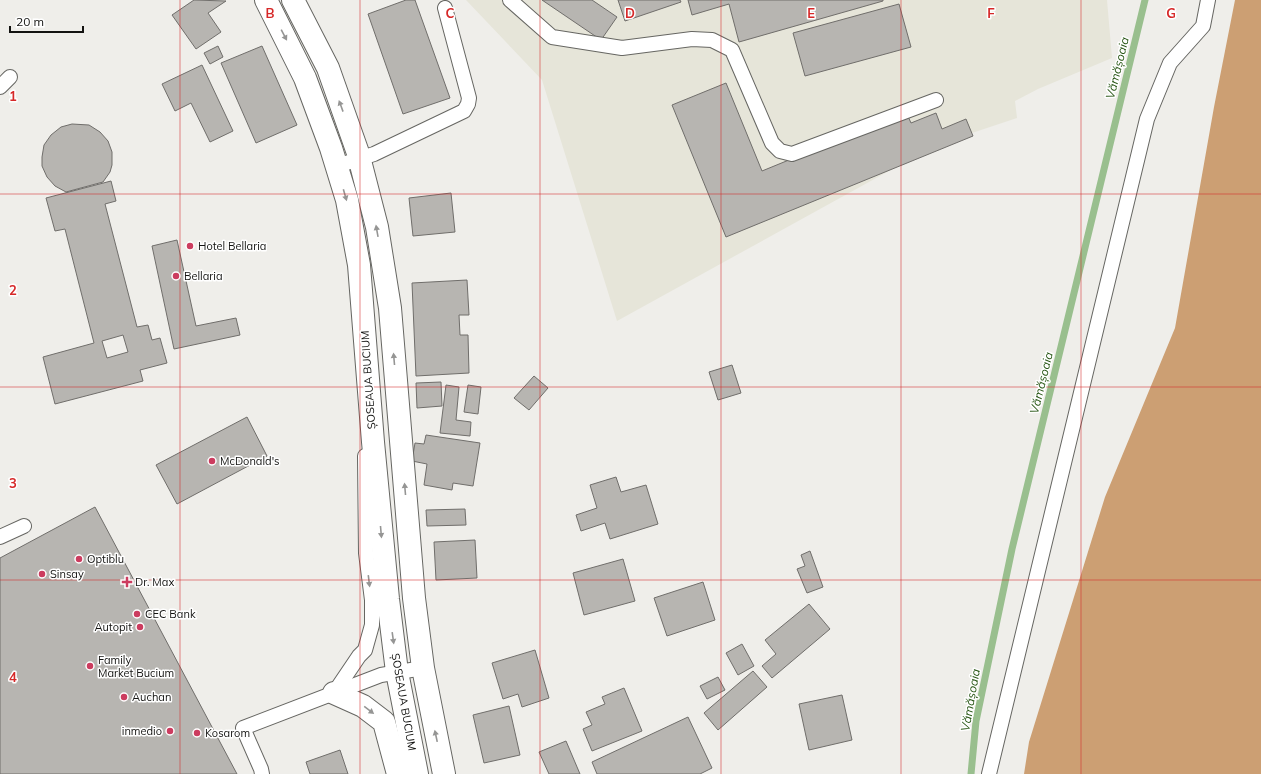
<svg xmlns="http://www.w3.org/2000/svg" width="1261" height="774" viewBox="0 0 1261 774" font-family="Mulish,sans-serif">
  <style>
    .built { fill: #e6e5d9 }
    .forest { fill: #cc9f73 }
    .lines { fill: none; stroke-linecap: round; stroke-linejoin: round }
    .stream { stroke: #99bf8e; stroke-width: 7 }
    .building { fill: #b7b5b1; stroke: #706e6b; fill-rule: evenodd }
    .service-casing { stroke: #666662; stroke-width: 16 }
    .primary-casing { stroke: #666662; stroke-width: 24 }
    .service { stroke: #fff; stroke-width: 14 }
    .primary { stroke: #fff; stroke-width: 22 }
    .oneway { fill: #959594 }
    .grid { fill: none; stroke: #d62828; stroke-width: 1; stroke-opacity: 0.55 }
    .poi-dot { fill: #cc3c5f; stroke: #fff; stroke-width: 1.5 }
    .labels { text-anchor: middle; dominant-baseline: central; stroke-width: 3; stroke-linejoin: round; paint-order: stroke }
    .poi-label { font-size: 11px; fill: #131311; stroke: #fff; text-anchor: start }
    .street-label { font-size: 11px; fill: #131311; stroke: #fff }
    .water-label { font-size: 12px; font-style: italic; fill: #245311; stroke: #fff }
    .grid-label { font-size: 13px; text-anchor: middle; font-weight: bold; fill: #d62828; stroke: #fff; stroke-width: 3; stroke-linejoin: round; paint-order: stroke }
  </style>
  <rect width="100%" height="100%" fill="#efeeea"/>
  <polygon class="built" points="466,0 1107,0 1112,58 1038,89 1015,101 1017,118 936,145 617,321 542,80"/>
  <polygon class="forest" points="1235,0 1261,0 1261,774 1024,774 1029,742 1105,497 1175,328 1214,107"/>
  <g class="lines">
    <polyline class="stream" points="971,774 976,721 1012,549 1145,0"/>
  </g>
  <g class="building">
    <polygon points="194,0 226,1 208,13 221,32 196,49 172,15"/>
    <polygon points="406,0 415,0 450,98 403,114 368,14"/>
    <polygon points="542,0 592,0 617,17 601,40"/>
    <polygon points="618,0 680,0 681,2 625,21"/>
    <polygon points="688,0 883,0 883,1 739,42 729,4 692,15"/>
    <polygon points="899,4 911,47 805,76 793,33"/>
    <polygon points="218,46 223,57 210,64 204,53"/>
    <polygon points="262,46 297,125 256,143 221,63"/>
    <polygon points="202,65 233,131 210,142 191,103 175,111 162,84"/>
    <polygon points="726,83 762,171 906,112 911,123 936,113 942,129 966,119 973,136 726,237 672,105"/>
    <polygon points="72,124 89,125 100,132 108,141 112,152 112,165 110,172 103,182 66,192 55,186 47,177 42,166 42,157 44,145 51,135 61,127"/>
    <path d="M111,181L116,201L105,204L137,327L148,325L152,340L160,338L167,363L140,370L143,381L55,404L43,357L94,343L65,229L55,231L46,198ZM123,335L128,352L107,358L102,341Z"/>
    <polygon points="451,193 455,232 413,236 409,198"/>
    <polygon points="177,240 196,326 236,318 240,335 174,349 152,246"/>
    <polygon points="467,280 469,315 459,315 460,335 468,335 469,373 416,376 412,283"/>
    <polygon points="732,365 741,393 718,400 709,372"/>
    <polygon points="534,376 548,388 529,410 514,398"/>
    <polygon points="441,382 442,406 417,408 416,383"/>
    <polygon points="446,385 459,387 456,420 471,422 470,436 440,433"/>
    <polygon points="468,385 481,387 478,414 464,412"/>
    <polygon points="247,417 267,456 177,504 156,465"/>
    <polygon points="426,435 480,443 473,486 453,483 452,490 424,485 427,464 412,461 415,443 424,444"/>
    <polygon points="616,477 621,492 646,485 658,524 610,539 605,523 581,531 576,515 597,508 590,485"/>
    <polygon points="95,507 237,774 0,774 0,558"/>
    <polygon points="465,509 466,525 427,526 426,510"/>
    <polygon points="475,540 477,578 436,580 434,542"/>
    <polygon points="810,551 823,587 807,593 797,569 805,566 801,555"/>
    <polygon points="623,559 635,601 584,615 573,573"/>
    <polygon points="703,582 715,620 667,636 654,598"/>
    <polygon points="809,604 830,629 772,678 762,666 776,654 765,640"/>
    <polygon points="742,644 754,666 738,675 726,653"/>
    <polygon points="535,650 549,698 522,707 518,694 503,699 492,663"/>
    <polygon points="753,671 767,687 718,730 704,713"/>
    <polygon points="718,677 725,690 707,699 700,686"/>
    <polygon points="624,688 642,731 592,751 583,729 592,725 586,712 605,704 602,697"/>
    <polygon points="842,695 852,740 809,750 799,704"/>
    <polygon points="509,706 520,755 484,763 473,715"/>
    <polygon points="688,717 712,768 700,774 597,774 592,762"/>
    <polygon points="566,741 580,774 549,774 539,752"/>
    <polygon points="340,750 348,774 310,774 306,762"/>
  </g>
  <g class="lines">
    <defs>
      <g id="service">
        <polyline points="510,0 552,37 622,48 692,39 712,40 732,50 772,143 780,151 792,154 936,100"/>
        <polyline points="0,87 10,77"/>
        <polyline points="337,166 374,154 464,111 468,104 469,98 445,8"/>
        <polyline points="0,537 24,526"/>
        <polyline points="334,693 359,656 365,650 372,625 372,600 366,553 365,456"/>
        <polyline points="262,774 261,769 243,728 381,675 423,668"/>
        <polyline points="989,774 1147,119 1170,63 1203,26 1208,0"/>
      </g>
      <g id="primary">
        <polyline points="266,0 305,78 331,148 347,200 359,265 373,442 388,599 397,672 417,774"/>
        <polyline points="293,0 328,68 358,153 377,227 390,308 414,598 423,668 444,774"/>
        <polyline points="334,693 363,706 384,722 398,774"/>
      </g>
    </defs>
    <use href="#service" class="service-casing"/>
    <use href="#primary" class="primary-casing"/>
    <use href="#service" class="service"/>
    <use href="#primary" class="primary"/>
  </g>
  <defs><path id="oneway-solid" d="M-6-.8H1V-3.2L6.5 0L1 3.2V.8H-6Z"/></defs>
  <g class="oneway">
    <use href="#oneway-solid" transform="translate(284 35) rotate(62)"/>
    <use href="#oneway-solid" transform="translate(341 106) rotate(-110)"/>
    <use href="#oneway-solid" transform="translate(345 195) rotate(74)"/>
    <use href="#oneway-solid" transform="translate(377 231) rotate(-100)"/>
    <use href="#oneway-solid" transform="translate(394 359) rotate(-95)"/>
    <use href="#oneway-solid" transform="translate(405 489) rotate(-95)"/>
    <use href="#oneway-solid" transform="translate(381 532) rotate(85)"/>
    <use href="#oneway-solid" transform="translate(369 581) rotate(83)"/>
    <use href="#oneway-solid" transform="translate(393 638) rotate(82)"/>
    <use href="#oneway-solid" transform="translate(369 710) rotate(37)"/>
    <use href="#oneway-solid" transform="translate(436 736) rotate(-102)"/>
  </g>
  <path class="grid" d="M180,0V774M360,0V774M540,0V774M721,0V774M901,0V774M1081,0V774M0,194H1261M0,387H1261M0,580H1261"/>
  <g class="poi-dot">
    <circle cx="190" cy="246" r="4"/>
    <circle cx="176" cy="276" r="4"/>
    <circle cx="212" cy="461" r="4"/>
    <circle cx="79" cy="559" r="4"/>
    <circle cx="42" cy="574" r="4"/>
    <path d="M125 576h4v4h4v4h-4v4h-4v-4h-4v-4h4z"/>
    <circle cx="137" cy="614" r="4"/>
    <circle cx="140" cy="627" r="4"/>
    <circle cx="90" cy="666" r="4"/>
    <circle cx="124" cy="697" r="4"/>
    <circle cx="170" cy="731" r="4"/>
    <circle cx="197" cy="733" r="4"/>
  </g>
  <g class="labels">
    <g class="poi-label">
      <text x="198" y="246">Hotel Bellaria</text>
      <text x="184" y="276">Bellaria</text>
      <text x="220" y="461">McDonald's</text>
      <text x="87" y="559">Optiblu</text>
      <text x="50" y="574">Sinsay</text>
      <text x="135" y="582">Dr. Max</text>
      <text x="145" y="614">CEC Bank</text>
      <text x="132" y="627" text-anchor="end">Autopit</text>
      <text x="98" y="660">Family<tspan x="98" dy="13">Market Bucium</tspan></text>
      <text x="132" y="697">Auchan</text>
      <text x="162" y="731" text-anchor="end">inmedio</text>
      <text x="205" y="733">Kosarom</text>
    </g>
    <g class="street-label">
      <text transform="translate(368 380) rotate(-94)">ȘOSEAUA BUCIUM</text>
      <text transform="translate(404 702) rotate(80)">ȘOSEAUA BUCIUM</text>
    </g>
    <g class="water-label">
      <text transform="translate(1117 68) rotate(-76)">Vămășoaia</text>
      <text transform="translate(1041 383) rotate(-76)">Vămășoaia</text>
      <text transform="translate(970 700) rotate(-80)">Vămășoaia</text>
    </g>
  </g>
  <g class="grid-label">
    <text x="270" y="18">B</text>
    <text x="450" y="18">C</text>
    <text x="630" y="18">D</text>
    <text x="811" y="18">E</text>
    <text x="991" y="18">F</text>
    <text x="1171" y="18">G</text>
    <text x="13" y="101">1</text>
    <text x="13" y="295">2</text>
    <text x="13" y="488">3</text>
    <text x="13" y="682">4</text>
  </g>
  <path d="M10 26v6h73v-6" fill="none" stroke="#131311" stroke-width="2"/>
  <text x="16" y="26" font-size="12" fill="#131311" stroke="#ffffff" stroke-width="3" paint-order="stroke">20 m</text>
</svg>
